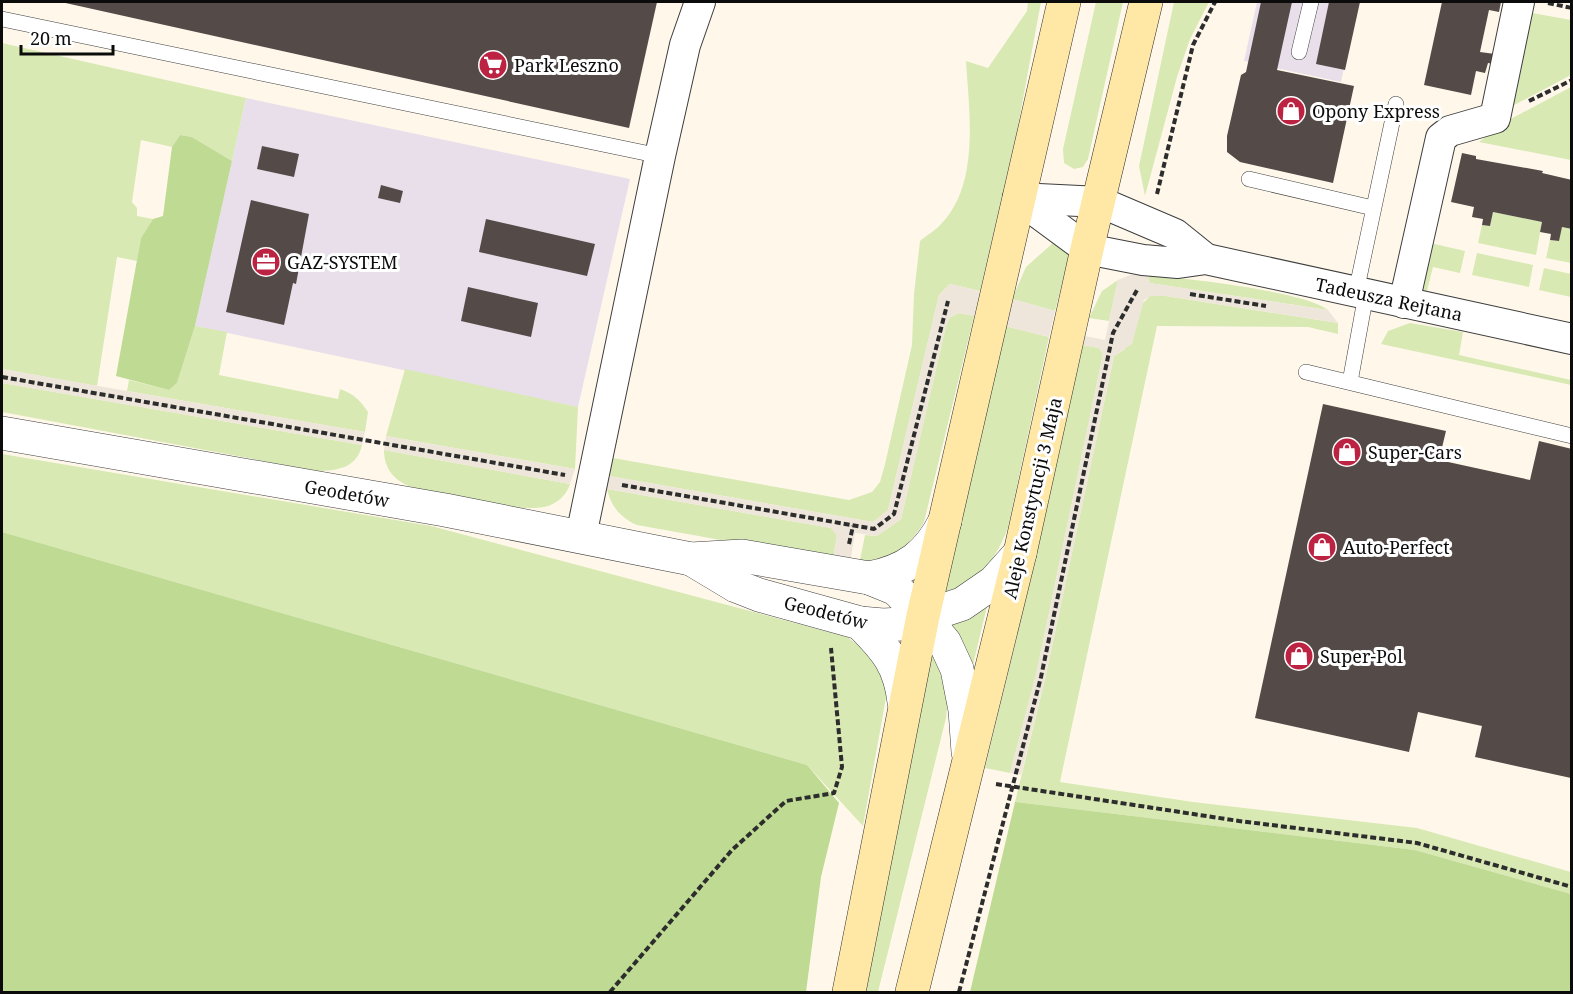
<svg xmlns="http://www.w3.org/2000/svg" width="1573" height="994" font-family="'Noto Serif',serif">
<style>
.industrial{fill:#e8dfeb}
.green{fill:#d8e9b4}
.forest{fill:#beda93}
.plaza{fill:#eee6da}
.building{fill:#544b48}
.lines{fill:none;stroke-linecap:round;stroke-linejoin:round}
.service-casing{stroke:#3e3e3e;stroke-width:16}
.minor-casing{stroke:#3e3e3e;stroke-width:32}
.tertiary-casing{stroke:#3e3e3e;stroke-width:34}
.secondary-casing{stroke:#2d2d2d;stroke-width:34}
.path{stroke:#2d2d2d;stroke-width:4;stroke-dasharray:6 3;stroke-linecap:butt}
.service{stroke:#fff;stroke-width:15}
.minor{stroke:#fff;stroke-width:30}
.tertiary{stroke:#fff;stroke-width:33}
.secondary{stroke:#ffe7a5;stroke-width:33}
.labels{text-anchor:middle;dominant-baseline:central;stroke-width:6;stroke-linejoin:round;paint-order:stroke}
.poi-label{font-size:18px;fill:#0b0b0b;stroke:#fff;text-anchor:start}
.street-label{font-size:18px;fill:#0b0b0b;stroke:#fff}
</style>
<rect width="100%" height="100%" fill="#fff8ea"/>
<!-- industrial -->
<g class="industrial">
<polygon points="1257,2 1358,2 1341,82 1244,61"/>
<polygon points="246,98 630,179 578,407 195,326"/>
</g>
<!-- green -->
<g class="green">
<path d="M1028 2H1041L1017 131 980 291 950 284 939 295 888 510 873 522 609 476 613 458 849 500 872 492 880 482 885 464 912 345 914 294 920 241C927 235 936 230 942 223 980 183 969 111 966 61L988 68 1027 11Z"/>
<polygon points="1096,2 1123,2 1088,159 1083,167 1074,169 1064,163 1063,149"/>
<polygon points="1174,2 1209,2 1190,39 1177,77 1145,196 1139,166"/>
<polygon points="1527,12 1571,20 1571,75 1505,110"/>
<polygon points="2,43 246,98 232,161 192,137 180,135 172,147 141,140 132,202 137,208 137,216 153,219 141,238 137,261 117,257 97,386 2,369"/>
<polygon points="1571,87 1571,160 1479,142 1505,122"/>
<polygon points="1493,212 1542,222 1536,255 1478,243 1482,225 1490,226"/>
<polygon points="1562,227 1571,229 1571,263 1546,258 1550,240 1558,241"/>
<polygon points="1054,242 1070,252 1055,311 1012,299 1026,267"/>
<polygon points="1426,242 1465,251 1460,273 1433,267 1427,291 1415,289"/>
<polygon points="1477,253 1533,265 1529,287 1472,275"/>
<polygon points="1544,268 1571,274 1571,297 1539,290"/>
<path d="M1148 275C1182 278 1305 291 1328 310L1149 283Z"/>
<polygon points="1118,280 1109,321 1089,318 1102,291"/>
<polygon points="1150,296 1166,296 1338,323 1338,334 1308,327 1157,326 1060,782 1193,802 1417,828 1571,872 1571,894 1415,850 1015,802 1045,679 1114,356 1125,349 1142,304"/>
<path d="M959 313 974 316 924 522C906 552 892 555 859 565L865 535 877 536 901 519 946 326 950 317Z"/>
<polygon points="1410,323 1463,332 1459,355 1571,380 1571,385 1381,344 1388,331"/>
<path d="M195 326 227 332 219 375 338 399 340 389C354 394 360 400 368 412L365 432 127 391 129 380 169 390 177 383Z"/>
<path d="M1005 326 1049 337 1008 527C994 567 974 579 941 601Z"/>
<polygon points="1083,345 1099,348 1103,354 1036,675 1010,773 985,768 1037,553"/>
<polygon points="405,369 578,407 575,469 386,436"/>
<path d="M2 383 362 445C357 468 337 471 317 471L2 412Z"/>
<path d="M384 450 570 484C567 495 556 505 544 507 514 513 444 493 411 487 394 480 384 469 384 450Z"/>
<polygon points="2,454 431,526 847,637 864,649 879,670 887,692 863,826 807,765 2,532"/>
<path d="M607 489 831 528 837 535 833 560 637 525C621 518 611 507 607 489Z"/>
<polygon points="987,606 972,669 952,625"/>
<polygon points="931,645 937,649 948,701 946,718 878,992 866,992"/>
</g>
<!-- forest -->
<g class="forest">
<polygon points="180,135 192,137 232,161 195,326 177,383 169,390 116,376 141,238 153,219 163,216 172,147"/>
<polygon points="2,532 807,765 839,803 821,877 806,992 2,992"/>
<polygon points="1015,802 1415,850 1571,894 1571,992 970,992"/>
</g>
<!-- plaza -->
<g class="plaza">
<polygon points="1130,275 1148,275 1150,283 1328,310 1338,323 1166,296 1151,296 1144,300 1132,344 1114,356 1045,679 1021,775 1010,773 1036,675 1103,354 1099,348 1083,345 1085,336 1105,340 1118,280"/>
<polygon points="950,284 980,291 974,316 959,313 950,317 946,326 901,519 877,536 855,533 850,563 833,560 837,536 831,528 607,489 609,476 873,522 888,510 939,295"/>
<polygon points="1012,299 1055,311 1049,337 1005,326"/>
<polygon points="2,369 127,391 365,432 362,445 2,383"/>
<polygon points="386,436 575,469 570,484 384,450"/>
</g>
<!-- building -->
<g class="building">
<polygon points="61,2 657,2 629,128"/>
<polygon points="1261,2 1292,2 1277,70 1354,86 1333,183 1240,162 1227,152 1227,136 1241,75 1246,72"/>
<polygon points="1329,2 1360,2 1345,70 1316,64"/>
<polygon points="1442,2 1501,2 1499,12 1489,10 1480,52 1495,54 1493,64 1488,63 1485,73 1476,71 1471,95 1424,85"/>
<polygon points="262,146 299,154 294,177 257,169"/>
<polygon points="1462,153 1476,156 1476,159 1543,171 1542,173 1572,180 1572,229 1562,227 1559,241 1550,240 1551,234 1540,232 1542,222 1493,212 1490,226 1482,225 1483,219 1472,217 1474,207 1451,202"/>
<polygon points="381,185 403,191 400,203 378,198"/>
<polygon points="251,200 309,214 296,284 293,283 284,325 226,312"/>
<polygon points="486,219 595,244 587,276 479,252"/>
<polygon points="468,287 538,303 531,337 461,321"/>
<polygon points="1323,404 1446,431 1439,460 1530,480 1539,441 1572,449 1571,778 1475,757 1482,726 1418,712 1409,752 1255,718"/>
</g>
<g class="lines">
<!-- service casing -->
<g class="service-casing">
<g id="service">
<polyline points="2,19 660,156"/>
<polyline points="1299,52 1311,2"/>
<polyline points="1249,179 1373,208"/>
<polyline points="1356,292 1396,104"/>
<polyline points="1306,372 1572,436"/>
<polyline points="1350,382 1366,294"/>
</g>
</g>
<!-- minor casing -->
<g class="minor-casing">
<g id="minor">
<polyline points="1018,198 1087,249 1143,260 1178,263 1206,259 1572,339"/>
<polyline points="1018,198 1100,202 1175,234 1206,259"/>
<polyline points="1404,303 1441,138 1450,131 1495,118 1519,2"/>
<polyline points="581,536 660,156 685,45 700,2"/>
</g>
</g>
<!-- tertiary casing -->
<g class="tertiary-casing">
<g id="tertiary">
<polyline points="2,433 445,510 691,559 742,556 869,578 896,589 923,616 945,643 957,669 965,710 968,752"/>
<polyline points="691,559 736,586 759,595 860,623 883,625 902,624 962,604 994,582 1020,553"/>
<path d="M869 578C906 571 928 555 945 521"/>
<path d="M860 623C886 649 900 665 904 702"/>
</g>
</g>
<!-- secondary casing -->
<g class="secondary-casing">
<g id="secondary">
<polyline points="849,992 923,616 1064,2"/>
<polyline points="912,992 1020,553 1087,249 1146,2"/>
</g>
</g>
<!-- path -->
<g class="path">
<polyline points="1548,3 1572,8"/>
<polyline points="1529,101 1572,80"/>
<polyline points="1157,194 1193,45 1215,2"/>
<polyline points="1190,294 1266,306"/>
<polyline points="2,377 565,475"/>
<polyline points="622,485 874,529 894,514 948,301"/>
<polyline points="849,544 853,526"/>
<polyline points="996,784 1239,821 1417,843 1572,887"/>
<polyline points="610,992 732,850 786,801 834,793 842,767 831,648"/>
<polyline points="959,992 1041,677 1113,333 1137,290"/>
</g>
<!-- service -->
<use href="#service" class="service"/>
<!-- minor -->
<use href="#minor" class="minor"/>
<!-- tertiary -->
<use href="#tertiary" class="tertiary"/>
<!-- secondary -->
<use href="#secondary" class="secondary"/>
</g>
<!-- icons -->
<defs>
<g id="supermarket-disc" transform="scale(1.5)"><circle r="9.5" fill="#bc2342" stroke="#fff"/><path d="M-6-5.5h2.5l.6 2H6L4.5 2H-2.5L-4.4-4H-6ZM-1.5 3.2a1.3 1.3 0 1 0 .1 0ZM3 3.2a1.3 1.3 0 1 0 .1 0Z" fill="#fff"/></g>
<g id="shop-disc" transform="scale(1.5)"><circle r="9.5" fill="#bc2342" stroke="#fff"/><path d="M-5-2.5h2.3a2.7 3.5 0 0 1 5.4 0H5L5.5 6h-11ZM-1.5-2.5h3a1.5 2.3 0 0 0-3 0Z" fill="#fff"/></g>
<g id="office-disc" transform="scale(1.5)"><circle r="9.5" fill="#bc2342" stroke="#fff"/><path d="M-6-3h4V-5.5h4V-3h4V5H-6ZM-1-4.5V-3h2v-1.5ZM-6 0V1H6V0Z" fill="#fff"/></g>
</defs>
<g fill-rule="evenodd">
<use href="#supermarket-disc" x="493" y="65"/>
<use href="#shop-disc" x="1291" y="111"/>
<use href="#office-disc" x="266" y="262"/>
<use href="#shop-disc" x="1347" y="452"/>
<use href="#shop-disc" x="1322" y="547"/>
<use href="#shop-disc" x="1299" y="656"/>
</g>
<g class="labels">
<!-- poi labels -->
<g class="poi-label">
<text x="514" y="65">Park Leszno</text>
<text x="1312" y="111">Opony Express</text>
<text x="287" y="262">GAZ-SYSTEM</text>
<text x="1368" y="452">Super-Cars</text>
<text x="1343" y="547">Auto-Perfect</text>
<text x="1320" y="656">Super-Pol</text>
</g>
<!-- street labels -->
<g class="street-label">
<text transform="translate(1389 299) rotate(12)">Tadeusza Rejtana</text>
<text transform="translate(347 493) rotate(10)">Geodetów</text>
<text transform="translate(1032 498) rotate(-77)">Aleje Konstytucji 3 Maja</text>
<text transform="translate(826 612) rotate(14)">Geodetów</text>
</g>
</g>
<!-- border -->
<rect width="1573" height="994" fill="none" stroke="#0b0b0b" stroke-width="6"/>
<!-- scale -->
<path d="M21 45v9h92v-9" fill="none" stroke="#0b0b0b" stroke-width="3"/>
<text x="30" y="45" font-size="18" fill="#0b0b0b" stroke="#ffffff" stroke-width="4.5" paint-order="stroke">20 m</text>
</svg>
